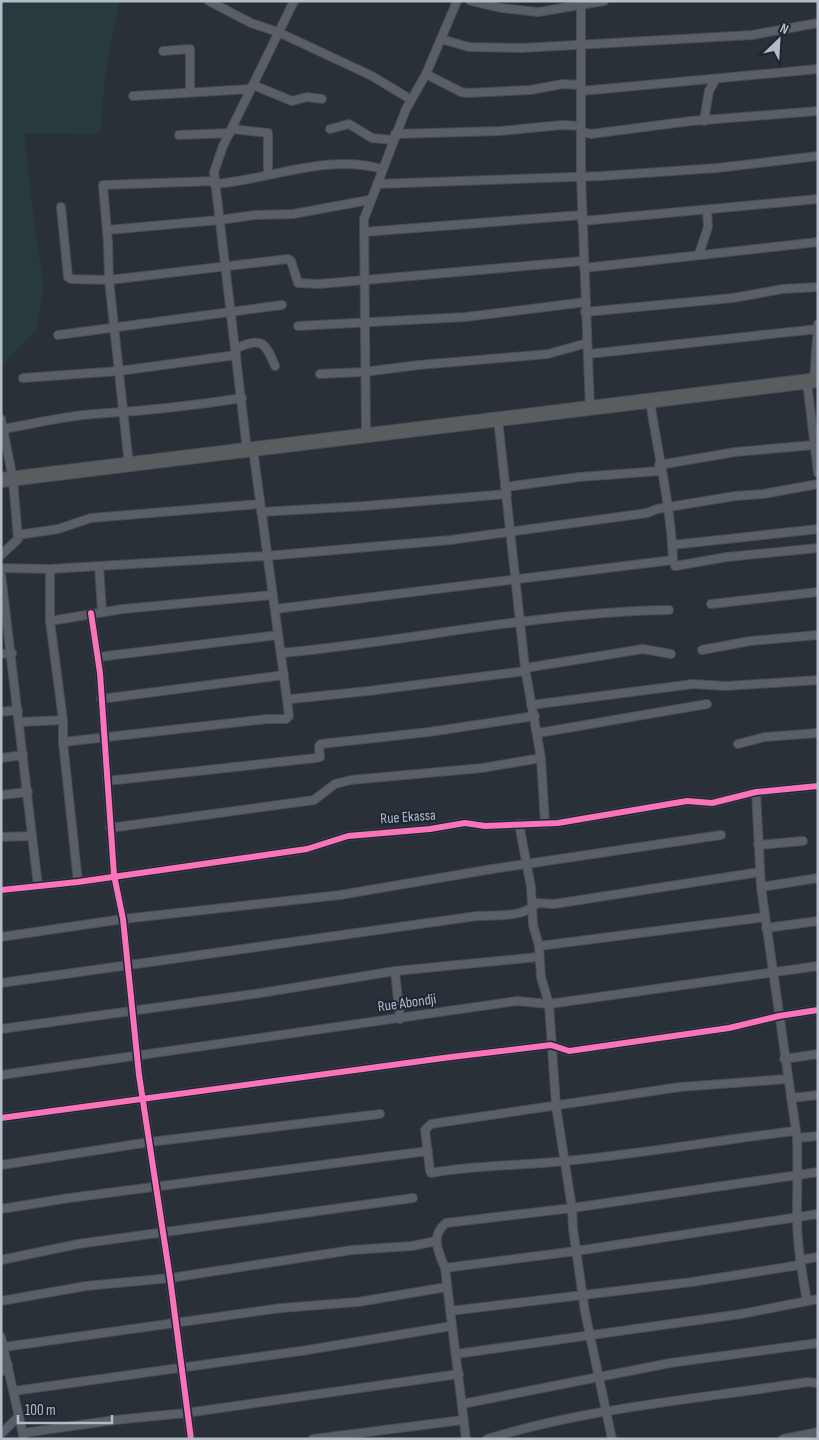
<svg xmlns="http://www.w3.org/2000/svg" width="819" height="1440" font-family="'Sofia Sans Condensed',sans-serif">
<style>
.green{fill:#273a3e}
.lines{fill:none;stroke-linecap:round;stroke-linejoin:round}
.street-casing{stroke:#484c53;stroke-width:10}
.highway-casing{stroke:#474c53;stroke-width:16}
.street{stroke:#5a5e66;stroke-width:8}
.highway{stroke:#5a5d60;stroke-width:14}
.cycleway-casing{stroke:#1d2633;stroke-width:9}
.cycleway{stroke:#fb73b8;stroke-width:6}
.labels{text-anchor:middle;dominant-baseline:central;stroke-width:4;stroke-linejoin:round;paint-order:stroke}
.street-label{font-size:15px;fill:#b4bcc9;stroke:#1d2633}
</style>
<rect width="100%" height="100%" fill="#2a3038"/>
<!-- green -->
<polygon class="green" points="1,1 119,1 106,71 100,134 24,133 38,251 44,287 36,330 1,366"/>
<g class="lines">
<!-- street casing -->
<g class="street-casing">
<g id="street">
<polyline points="209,1 251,23 278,32 372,76 410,99"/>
<polyline points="471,1 501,8 538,12 604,1"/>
<polyline points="581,1 581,176 590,409"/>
<polyline points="441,39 469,47 522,48 752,35 818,23"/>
<polyline points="163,51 190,49 190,92"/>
<polyline points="426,74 461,92 468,93 530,90 563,84 581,85"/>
<polyline points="253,85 292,101 307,97 322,99"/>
<polyline points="581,91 818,69"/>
<polyline points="133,96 251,89"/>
<polyline points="704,121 709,91 715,80"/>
<polyline points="232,129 268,133 268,175"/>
<polyline points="330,129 349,124 372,138 393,140"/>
<polyline points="395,134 500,131 562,125 580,126 583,132 591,134 691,121 818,111"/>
<polyline points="179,135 230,133"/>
<path d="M214 184C269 180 327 153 382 169"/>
<polyline points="377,184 601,176 717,168 818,156"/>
<polyline points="61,207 68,277 71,279 109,280 288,259 291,261 298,283 319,284 583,261"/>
<polyline points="582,221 818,199"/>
<polyline points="107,230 219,220 255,215 293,214 369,200"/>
<polyline points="364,232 582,215"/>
<polyline points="699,254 708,227 707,210"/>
<polyline points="584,268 818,242"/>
<polyline points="585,312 733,298 783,289 818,287"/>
<polyline points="298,326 465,317 586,302"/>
<polyline points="58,335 282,305"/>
<path d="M235 349C261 337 265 341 275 366"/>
<polyline points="588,354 818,329"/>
<polyline points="320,374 363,372 419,365 548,354 587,343"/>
<polyline points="23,378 119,371 236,355"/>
<polyline points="814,381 818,324"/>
<polyline points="807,382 818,473"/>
<polyline points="1,419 13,479 18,539 1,555"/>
<polyline points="498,419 525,668 541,758 545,824"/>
<path d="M3 429C33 424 64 416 94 414 144 411 192 406 242 398"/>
<polyline points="366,436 364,219 406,109 426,74 457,1"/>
<polyline points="253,449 287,700"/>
<polyline points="247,450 214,172 223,146 294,1"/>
<polyline points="129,465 109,280 108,243 103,185 214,181"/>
<polyline points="659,465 735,452 814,445"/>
<polyline points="505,487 579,477 660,471"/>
<polyline points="261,512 364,506 507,494"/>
<polyline points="18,535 58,529 91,518 260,504"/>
<polyline points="672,545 818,529"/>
<polyline points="99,566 102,611"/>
<polyline points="675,566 727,557 818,548"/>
<polyline points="1,568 50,569 266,556 450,540 647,513 657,509 735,496 763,494 818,484"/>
<polyline points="50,569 50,621 63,720 63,742 78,882"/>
<polyline points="1,574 38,886"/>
<polyline points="711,604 818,592"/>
<path d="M275 609 673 560C671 507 658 454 650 401"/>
<polyline points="91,613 100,673 114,875 123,919 139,1075 170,1278 191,1439"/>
<polyline points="50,621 123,609 273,595"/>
<polyline points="702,650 750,641 818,635"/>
<path d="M281 653C411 641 539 612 669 610"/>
<polyline points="1,654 12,653"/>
<polyline points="98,657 278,635"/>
<polyline points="525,668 643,649 671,654"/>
<polyline points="101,699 284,675"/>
<polyline points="531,705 693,684 726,686 818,680"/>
<polyline points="1,712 18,710"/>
<polyline points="20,722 63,720"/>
<polyline points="538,733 707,704"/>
<polyline points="63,742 267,719 286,719 289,716 287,700 291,699 368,691 526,671"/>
<polyline points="738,744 764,737 818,733"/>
<polyline points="1,758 23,755"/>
<polyline points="107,781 316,758 320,757 319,746 321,744 429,732 535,716"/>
<path d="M756 792 761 887 797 1138C798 1164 797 1190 797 1216 797 1245 802 1273 807 1301"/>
<polyline points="1,795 28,792"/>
<polyline points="519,824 531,887 533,925 539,946 541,977 549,1004 556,1106 572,1208 573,1229 585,1312 612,1439"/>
<polyline points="110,828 314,800 335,784 351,780 482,768 541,758"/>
<polyline points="1,837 32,836"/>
<polyline points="758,845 803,841"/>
<polyline points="761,887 818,878"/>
<polyline points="1,890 78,882 307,849 348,836 430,829 465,823 485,826 558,823 687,801 712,803 756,792 818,786"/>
<polyline points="766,928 818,921"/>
<polyline points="1,937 123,919 340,895 492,869 721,835"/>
<polyline points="539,946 765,917"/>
<polyline points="395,971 400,1019"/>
<path d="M1 983 477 916C495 915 524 918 537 903L554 904 760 872"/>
<polyline points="1,1029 254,994 395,971 538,957"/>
<polyline points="784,1059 818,1054"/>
<polyline points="1,1075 517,1001 549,1004 818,966"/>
<path d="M787 1079 680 1087 431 1124 425 1130 430 1171 431 1173C475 1165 519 1166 564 1161 642 1154 718 1140 795 1131"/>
<polyline points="791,1098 818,1095"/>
<polyline points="1,1118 451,1057 551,1045 569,1051 729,1028 779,1016 818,1010"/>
<polyline points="797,1138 818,1136"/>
<polyline points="1,1165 150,1142 380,1114"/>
<polyline points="1,1209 69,1198 428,1151"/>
<polyline points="1,1260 78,1244 413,1198"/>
<polyline points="800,1260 818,1257"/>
<polyline points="445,1268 576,1251 818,1214"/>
<polyline points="1,1301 86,1286 170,1278 352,1250 412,1246 436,1241"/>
<polyline points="450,1311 692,1282 800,1265"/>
<polyline points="1,1337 24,1439"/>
<polyline points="4,1347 281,1308 358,1302 447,1287"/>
<polyline points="456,1354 741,1314 818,1299"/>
<polyline points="1,1372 8,1365"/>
<polyline points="14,1391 301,1351 452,1326"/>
<polyline points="462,1404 670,1363 818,1343"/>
<polyline points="23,1433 115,1420 186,1413 459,1374"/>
<polyline points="1,1434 19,1416"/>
<polyline points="313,1439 463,1420"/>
<path d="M466 1439 445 1268C438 1251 430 1236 446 1223L572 1208 818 1172"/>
<path d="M487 1439C591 1407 700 1399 807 1382L818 1383"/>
<polyline points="783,1439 818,1432"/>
</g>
</g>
<!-- highway casing -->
<g class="highway-casing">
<polyline id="highway" points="1,480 818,380"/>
</g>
<!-- street -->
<use href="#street" class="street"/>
<!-- highway -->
<use href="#highway" class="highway"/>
<!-- cycleway casing -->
<g class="cycleway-casing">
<g id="cycleway">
<polyline points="91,613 100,673 114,875 123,919 139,1075 170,1278 191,1439"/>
<polyline points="1,890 78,882 307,849 348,836 430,829 465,823 485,826 558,823 687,801 712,803 756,792 818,786"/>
<polyline points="1,1118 451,1057 551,1045 569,1051 729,1028 779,1016 818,1010"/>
</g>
</g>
<!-- cycleway -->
<use href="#cycleway" class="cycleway"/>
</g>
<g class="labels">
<!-- street labels -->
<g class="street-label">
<text transform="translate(408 817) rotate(-4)">Rue Ekassa</text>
<text transform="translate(407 1003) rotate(-8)">Rue Abondji</text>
</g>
</g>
<!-- border -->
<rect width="819" height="1440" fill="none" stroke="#b4bcc9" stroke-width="5"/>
<!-- north arrow -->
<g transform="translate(779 40) rotate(25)" stroke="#1d2633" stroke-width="4" paint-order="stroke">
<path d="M0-4L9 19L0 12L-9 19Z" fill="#b4bcc9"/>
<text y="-8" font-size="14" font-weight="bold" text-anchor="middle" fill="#b4bcc9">N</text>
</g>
<!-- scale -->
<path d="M18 1415v8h94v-8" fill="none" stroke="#b4bcc9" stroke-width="2.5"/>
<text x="25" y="1415" font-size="15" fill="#b4bcc9" stroke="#1d2633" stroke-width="4" paint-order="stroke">100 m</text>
</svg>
